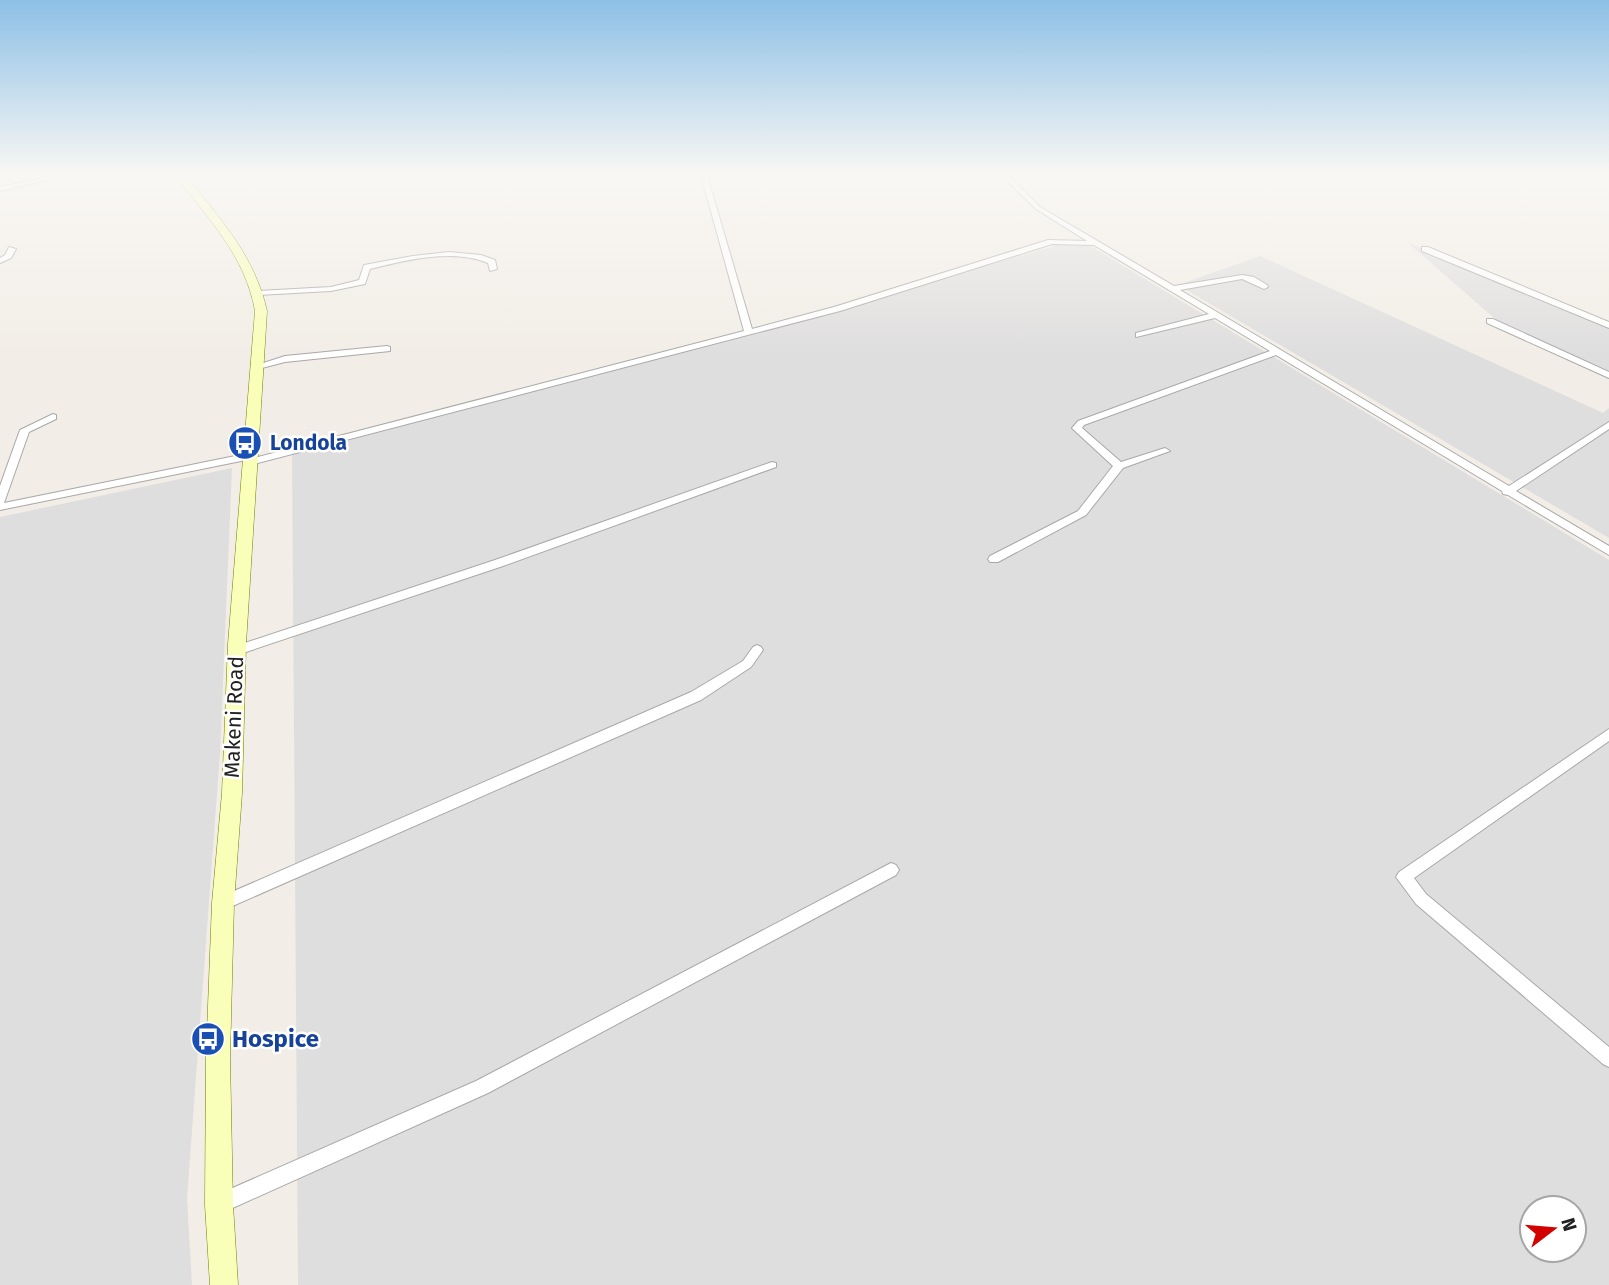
<svg xmlns="http://www.w3.org/2000/svg" width="1609" height="1285" font-family="'Fira Sans',sans-serif">
<style>
.residential{fill:#dfdede;fill-rule:evenodd}
.lines{fill:none;stroke-linecap:round;stroke-linejoin:round}
.minor-casing{stroke:#a8a8a8;stroke-width:2}
.secondary-casing{stroke:#708000;stroke-width:1}
.minor{fill:#fff;fill-rule:evenodd}
.secondary{fill:#f9feb9;fill-rule:evenodd}
.labels{text-anchor:middle;dominant-baseline:central;stroke-width:5;stroke-linejoin:round;paint-order:stroke}
.transit-label{font-size:21px;font-weight:bold;fill:#164399;stroke:#fff;text-anchor:start}
.street-label{font-size:21px;fill:#212121;stroke:#fff}
.near-transit-label{font-size:24px;font-weight:bold;fill:#164399;stroke:#fff;text-anchor:start}
</style>
<rect width="100%" height="100%" fill="#f2eee7"/>
<!-- residential -->
<g class="residential">
<path d="M1079 239 1609 560V1285H298L292 452 769 328ZM1532 1208H1574V1250H1532Z"/>
<polygon points="1408,243 1609,322 1609,376 1500,323"/>
<polygon points="1260,256 1603,413 1609,408 1609,538 1178,285"/>
<polygon points="232,468 220,753 187,1198 192,1285 0,1285 0,517"/>
</g>
<g class="lines">
<!-- minor casing -->
<g class="minor-casing">
<g id="minor">
<polygon points="57,175 68,175 0,191 0,187"/>
<polygon points="701,175 707,175 752,329 834,307 1048,240 1087,241 1036,209 1001,175 1008,175 1040,207 1174,286 1242,275 1254,277 1267,285 1268,287 1264,289 1242,279 1180,290 1509,486 1609,422 1609,429 1516,491 1609,546 1609,555 1508,495 1503,494 1502,491 1276,355 1084,425 1082,428 1121,462 1165,448 1170,451 1123,468 1086,515 998,562 990,562 988,559 990,556 1078,511 1113,466 1074,430 1072,428 1078,421 1270,351 1215,318 1136,337 1136,333 1209,314 1094,245 1052,244 840,311 250,465 246,464 246,460 0,510 0,486 20,430 53,414 56,415 56,419 29,432 4,503 250,453 254,454 254,458 744,331"/>
<polygon points="9,247 16,249 11,258 0,263 0,258 5,255"/>
<polygon points="1422,247 1428,247 1609,322 1609,328 1422,251"/>
<path d="M449 252 481 255 495 260 497 269 490 271 488 263C453 248 406 260 370 269L365 284 331 291 258 295 254 293 258 291 331 287 359 280 364 265 413 256Z"/>
<polygon points="1487,319 1493,319 1609,372 1609,378 1487,323"/>
<polygon points="387,346 390,347 390,351 285,362 258,369 254,366 285,356"/>
<polygon points="772,462 776,463 776,467 503,566 237,655 233,653 231,650 233,647 495,560"/>
<polygon points="757,645 761,647 763,650 751,667 701,700 228,908 223,910 218,908 215,903 218,898 691,692 743,661 753,647"/>
<polygon points="1609,729 1609,741 1414,878 1426,894 1609,1047 1609,1067 1603,1064 1416,904 1396,877 1399,872"/>
<polygon points="891,863 896,865 899,870 896,875 488,1093 226,1211 219,1214 212,1211 209,1204 212,1197 476,1081"/>
</g>
</g>
<!-- secondary casing -->
<g class="secondary-casing">
<path id="secondary" d="M175 175H185C219 217 255 256 267 311L246 644 242 793 234 903 230 1058 233 1205 238 1285H210L205 1205 206 1058 212 903 222 793 228 644 255 311C245 255 208 219 175 175Z"/>
</g>
<!-- minor -->
<use href="#minor" class="minor"/>
<!-- secondary -->
<use href="#secondary" class="secondary"/>
</g>
<!-- sky -->
<linearGradient id="sky" x2="0" y2="1"><stop stop-color="#8dc0e6"/><stop offset="0.49" stop-color="#f9f7f4"/><stop offset="1" stop-color="#f9f7f4" stop-opacity="0"/></linearGradient>
<rect width="1609" height="355" fill="url(#sky)"/>
<!-- icons -->
<defs>
<g id="bus-disc" transform="scale(1.75)"><circle r="9.5" fill="#1a4fb4" stroke="#fff"/><path d="M-5-6H5V4H4V6H2V4H-2V6H-4V4H-5ZM-3.5-4V0h7V-4ZM-3.5 1.2v1.5H-2V1.2ZM2 1.2v1.5H3.5V1.2Z" fill="#fff"/></g>
</defs>
<g fill-rule="evenodd">
<use href="#bus-disc" x="245" y="443"/>
<use href="#bus-disc" x="208" y="1039"/>
</g>
<g class="labels">
<!-- transit labels -->
<g class="transit-label">
<text x="270" y="443">Londola</text>
</g>
<!-- street labels -->
<g class="street-label">
<text transform="translate(234 717) rotate(-88)">Makeni Road</text>
</g>
<!-- near-transit labels -->
<g class="near-transit-label">
<text x="232" y="1039">Hospice</text>
</g>
</g>
<!-- north arrow -->
<g transform="translate(1553 1229) rotate(74)"><circle r="33" fill="#ffffff" stroke="#a6a6a6" stroke-width="2"/>
<path d="M0-5L12 26L0 18L-12 26Z" fill="#d20200"/>
<text y="-10" font-size="19" font-weight="bold" text-anchor="middle" fill="#212121">N</text>
</g>
</svg>
